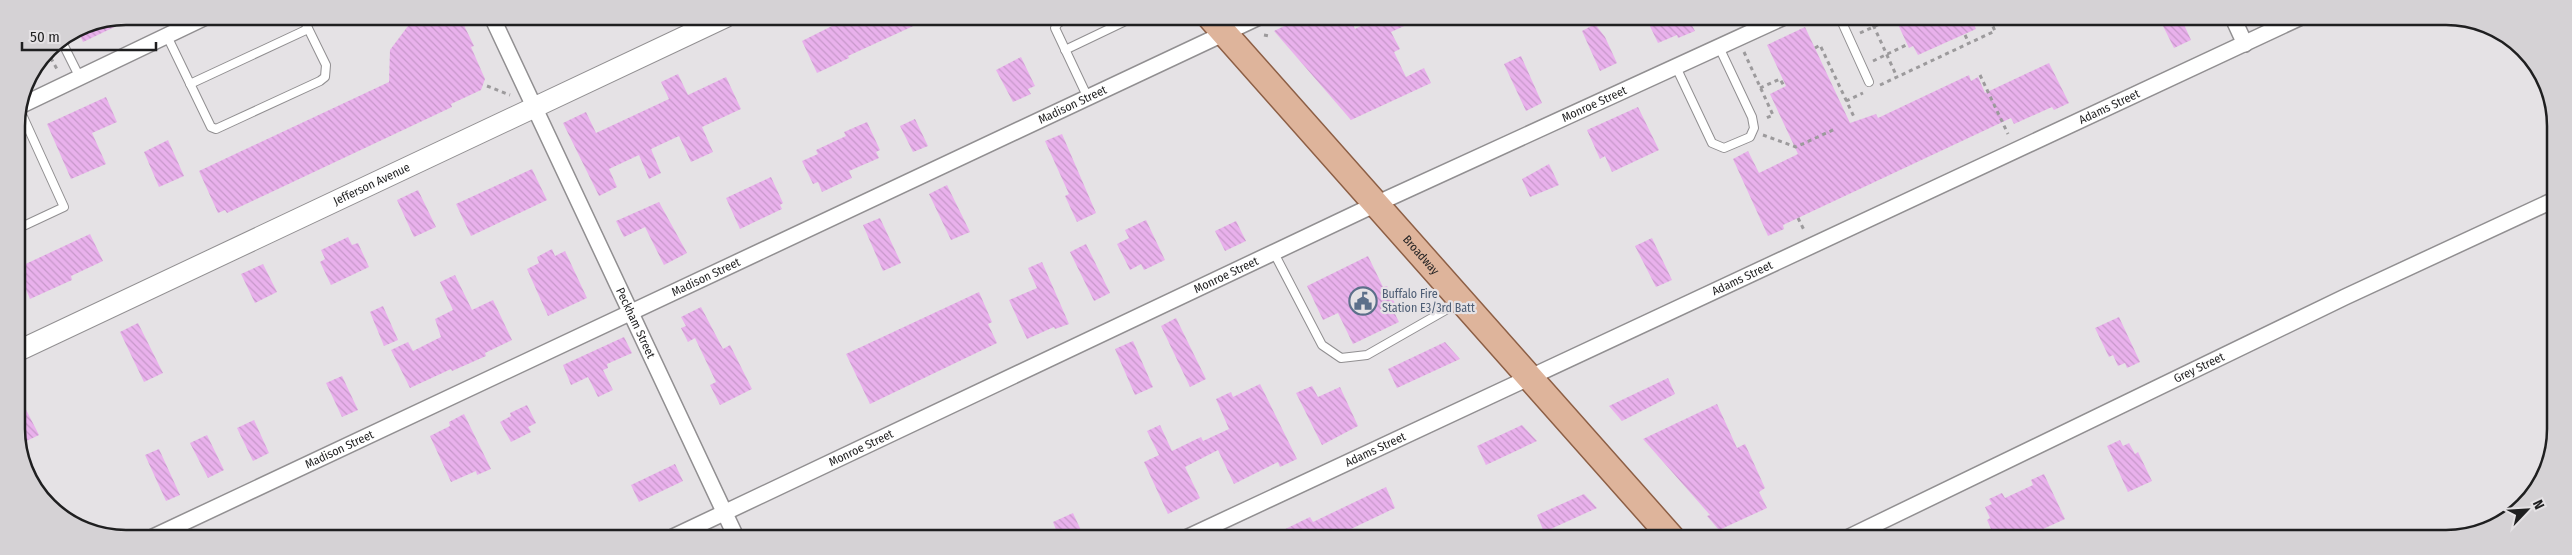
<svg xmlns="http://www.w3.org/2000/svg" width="2572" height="555" font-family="'Fira Sans Condensed',sans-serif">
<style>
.building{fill:url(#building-back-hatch)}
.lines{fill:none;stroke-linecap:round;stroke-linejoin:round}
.service-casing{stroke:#918f91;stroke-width:10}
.minor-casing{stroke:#918f91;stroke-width:18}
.tertiary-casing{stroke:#918f91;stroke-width:22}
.primary-casing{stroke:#8d5f45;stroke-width:28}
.path{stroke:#9c9a9c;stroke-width:3;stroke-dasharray:4 4;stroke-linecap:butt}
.service{stroke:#fff;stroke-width:8}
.minor{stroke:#fff;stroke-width:15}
.tertiary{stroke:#fff;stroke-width:20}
.primary{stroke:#deb49b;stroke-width:25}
.labels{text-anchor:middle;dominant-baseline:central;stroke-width:4.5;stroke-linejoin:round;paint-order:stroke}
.street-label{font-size:12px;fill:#1f1f20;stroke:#e5e2e5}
.service-label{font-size:12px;fill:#4e5e75;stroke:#e5e2e5;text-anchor:start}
.rim{fill:none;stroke:#1f1f20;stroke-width:2.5}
</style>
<defs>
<pattern id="building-back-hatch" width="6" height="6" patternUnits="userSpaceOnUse" patternTransform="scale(1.25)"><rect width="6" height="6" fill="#e9b1ec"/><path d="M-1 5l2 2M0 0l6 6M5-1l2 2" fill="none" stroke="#c798ca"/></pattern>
</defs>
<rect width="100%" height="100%" fill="#e5e2e5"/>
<!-- building -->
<g class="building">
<polygon points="125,16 127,21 83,42 77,29 84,24"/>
<polygon points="404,16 460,17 474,46 471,47 485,79 481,90 451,104 452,107 227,213 225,210 218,213 199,171 389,82 390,50 408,26"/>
<polygon points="850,17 933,17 848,56 849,58 817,73 802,41"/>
<polygon points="1303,17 1349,17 1355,29 1379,17 1424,17 1391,32 1400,49 1394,52 1406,77 1424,68 1431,83 1351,120 1274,31"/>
<polygon points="1646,18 1688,18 1695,31 1678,38 1677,35 1658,43"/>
<polygon points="1895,18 1971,18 1976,29 1918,55 1913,46 1909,48"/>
<polygon points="2159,18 2181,18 2191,40 2174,48"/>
<polygon points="1595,24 1605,37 1617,63 1600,71 1582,31"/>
<polygon points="1805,27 1850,123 1876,114 1878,118 1969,75 1971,81 1978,77 1985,93 2049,63 2069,103 2054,110 2052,107 2014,124 2011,118 1783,225 1784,229 1768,236 1733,159 1748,151 1759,173 1798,154 1770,94 1786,86 1767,45"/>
<polygon points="1521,56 1542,103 1526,111 1504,64"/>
<polygon points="1021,57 1035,86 1028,89 1031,94 1013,102 996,70"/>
<polygon points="678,74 688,95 726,77 741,109 702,127 713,152 691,162 679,136 651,149 661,173 649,179 639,155 609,169 617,187 599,196 563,123 586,112 596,133 669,99 661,82"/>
<polygon points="106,97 117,122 92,133 106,164 71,179 47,124"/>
<polygon points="1638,107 1659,150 1612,172 1605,156 1600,159 1587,130"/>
<polygon points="915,119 928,146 913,152 900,126"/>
<polygon points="867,122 880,150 876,152 879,158 849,171 852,178 822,192 818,182 813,184 802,161 818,154 816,150 846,136 844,132"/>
<polygon points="1062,134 1096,213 1077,222 1065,196 1069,194 1045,141"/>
<polygon points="168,140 184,176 159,187 144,152"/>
<polygon points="1549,164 1559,185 1530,197 1522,179"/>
<polygon points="532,169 547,200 471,236 456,204"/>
<polygon points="771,177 783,203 780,205 782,209 740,229 726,198"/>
<polygon points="947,185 970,232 951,240 929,194"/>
<polygon points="418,190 436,227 414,237 397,200"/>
<polygon points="659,202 687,253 664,265 645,227 624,237 616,221"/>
<polygon points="880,218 901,263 883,271 863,225"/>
<polygon points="1146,220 1165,260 1144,270 1141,264 1130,270 1117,244 1129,238 1125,230"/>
<polygon points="1236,221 1246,241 1225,251 1215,231"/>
<polygon points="90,234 103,261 71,276 72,280 30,299 17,268"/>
<polygon points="348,237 352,245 358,243 369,267 331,285 320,262 325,259 321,250"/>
<polygon points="1652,238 1672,280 1656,287 1635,246"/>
<polygon points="1086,244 1110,293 1094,301 1070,252"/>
<polygon points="552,249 555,256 565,251 587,298 548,316 527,269 539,263 537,257"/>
<polygon points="1368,256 1383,287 1387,286 1397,308 1393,310 1399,322 1353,344 1338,313 1323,320 1307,286"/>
<polygon points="1042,262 1069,324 1055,329 1054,327 1027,339 1009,300 1037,288 1028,268"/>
<polygon points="263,264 277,292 255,303 241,274"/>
<polygon points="455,275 472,310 493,300 512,340 485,353 486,356 452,371 451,369 410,388 391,350 408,342 413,351 441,337 435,319 453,310 440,282"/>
<polygon points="979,292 992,322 988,324 997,343 870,404 846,354"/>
<polygon points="383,306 398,340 384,346 370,312"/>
<polygon points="701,307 723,349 730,345 752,389 720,405 710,385 716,382 695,338 688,342 681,328 686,326 681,317"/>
<polygon points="2119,317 2140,362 2127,368 2125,363 2118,366 2113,355 2109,357 2095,328"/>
<polygon points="1176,318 1206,379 1190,387 1161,326"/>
<polygon points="138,323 163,373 144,382 120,332"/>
<polygon points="624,337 632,353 607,364 608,368 603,370 613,390 598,397 588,377 571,385 563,365"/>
<polygon points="1133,341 1153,387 1135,395 1115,349"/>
<polygon points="1445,342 1460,359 1397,388 1388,369"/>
<polygon points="342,376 358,410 342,417 326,383"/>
<polygon points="1668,378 1675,394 1622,421 1609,406"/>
<polygon points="1260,384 1297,459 1280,467 1278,462 1234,484 1218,450 1185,467 1200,498 1168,514 1144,462 1159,455 1147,431 1160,425 1172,451 1201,437 1203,441 1229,429 1216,399 1231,392 1233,397"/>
<polygon points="1312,386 1318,397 1340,387 1358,426 1322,445 1296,393"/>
<polygon points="18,394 39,435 18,445"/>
<polygon points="1717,404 1737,448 1745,444 1765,488 1759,492 1767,508 1719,530 1707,516 1710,515 1643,439"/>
<polygon points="527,405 536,423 528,427 531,432 511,442 500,422 511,416 510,413"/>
<polygon points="464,414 491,469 477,475 476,471 451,482 430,436 450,426 449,422"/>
<polygon points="254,420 269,453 253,461 237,428"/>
<polygon points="1522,425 1537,441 1486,465 1477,446"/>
<polygon points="207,435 224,470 208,478 190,443"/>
<polygon points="2120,440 2123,446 2129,443 2135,454 2138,452 2152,481 2128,492 2107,446"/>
<polygon points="159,449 180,495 166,501 145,455"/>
<polygon points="675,464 683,481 639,502 631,485"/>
<polygon points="2044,474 2065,519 2023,538 1995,538 1987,520 1990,518 1985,507 1992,504 1989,499 2002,493 2005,498 2033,485 2031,480"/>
<polygon points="1386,487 1395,508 1332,538 1267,538 1310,517 1313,522"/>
<polygon points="1584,494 1597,508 1544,532 1537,515"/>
<polygon points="1073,513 1084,537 1059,537 1053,522"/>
</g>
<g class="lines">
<!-- service casing -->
<g class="service-casing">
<g id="service">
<polyline points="1070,17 1058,23 1055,28 1088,98"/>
<polyline points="1840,18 1869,82"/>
<polyline points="167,36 211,127 216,129 320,81 325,77 326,65 302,16"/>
<polyline points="61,40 80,78"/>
<polyline points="1065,50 1134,17"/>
<polyline points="1676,67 1712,143 1724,148 1750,137 1754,128 1752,117 1719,47"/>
<polyline points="190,84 308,29"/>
<polyline points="17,229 64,207 19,108"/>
<polyline points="1274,253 1322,345 1341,358 1367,355 1458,303"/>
</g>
</g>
<!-- minor casing -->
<g class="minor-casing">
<g id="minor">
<path id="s1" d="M492 17 736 537"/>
<polyline points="2233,18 2245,44"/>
<polyline points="20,106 208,16"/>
<path id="s2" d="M153 537 1259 17"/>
<path id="s3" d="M673 537 1376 204 1782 18"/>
<path id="s4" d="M1186 538 2299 18"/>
<path id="s5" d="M1847 538 2345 297 2554 200"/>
</g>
</g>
<!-- tertiary casing -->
<g class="tertiary-casing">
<g id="tertiary">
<path id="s6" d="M18 351 726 17"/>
</g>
</g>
<!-- primary casing -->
<g class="primary-casing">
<g id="primary">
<path id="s7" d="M1210 17 1672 538"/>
</g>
</g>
<!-- path -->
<g class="path">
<polyline points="1870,18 1897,77"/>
<polyline points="1860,33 1893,18"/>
<polyline points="1264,35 1269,36"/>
<polyline points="1965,35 1969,43"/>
<polyline points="1815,48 1820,45 1855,119"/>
<polyline points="47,51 58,71"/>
<polyline points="1744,52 1773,115 1764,119"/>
<polyline points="1873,61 1906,45"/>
<polyline points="1980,75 2008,134"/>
<polyline points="1880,85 1995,31 1989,18"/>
<polyline points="487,86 510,95"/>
<polyline points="1760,88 1780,79 1784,86"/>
<polyline points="1846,101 1863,93"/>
<polyline points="1763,135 1796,147 1835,129"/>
<polyline points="1798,218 1804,230"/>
</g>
<!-- service -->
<use href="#service" class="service"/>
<!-- minor -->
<use href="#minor" class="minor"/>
<!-- tertiary -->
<use href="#tertiary" class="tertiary"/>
<!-- primary -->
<use href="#primary" class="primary"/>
</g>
<!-- icons -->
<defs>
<g id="civic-ring" transform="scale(1.4375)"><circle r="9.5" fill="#e5e2e5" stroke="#5c6f8a" stroke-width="1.5"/><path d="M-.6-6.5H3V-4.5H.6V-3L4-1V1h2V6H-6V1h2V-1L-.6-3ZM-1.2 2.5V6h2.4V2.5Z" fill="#5c6f8a"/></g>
</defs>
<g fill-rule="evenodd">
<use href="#civic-ring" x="1363" y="301"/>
</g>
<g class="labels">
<!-- street labels -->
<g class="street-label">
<text stroke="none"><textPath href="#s2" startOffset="1016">Madison Street</textPath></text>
<text stroke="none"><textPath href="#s3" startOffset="1018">Monroe Street</textPath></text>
<text stroke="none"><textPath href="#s4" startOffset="1019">Adams Street</textPath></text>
<text stroke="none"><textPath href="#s6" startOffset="391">Jefferson Avenue</textPath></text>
<text stroke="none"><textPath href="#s7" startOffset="318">Broadway</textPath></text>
<text stroke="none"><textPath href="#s3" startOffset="612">Monroe Street</textPath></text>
<text stroke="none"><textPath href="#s2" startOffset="611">Madison Street</textPath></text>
<text stroke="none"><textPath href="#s4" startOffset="614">Adams Street</textPath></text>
<text stroke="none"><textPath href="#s1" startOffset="338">Peckham Street</textPath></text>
<text stroke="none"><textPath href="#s5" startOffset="391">Grey Street</textPath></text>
<text stroke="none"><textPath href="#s3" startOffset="208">Monroe Street</textPath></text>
<text stroke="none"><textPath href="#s2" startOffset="206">Madison Street</textPath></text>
<text stroke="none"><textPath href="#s4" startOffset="209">Adams Street</textPath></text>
</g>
<!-- service labels -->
<g class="service-label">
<text x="1382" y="294">Buffalo Fire<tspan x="1382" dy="14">Station E3/3rd Batt</tspan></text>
</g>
</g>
<!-- crop -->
<path d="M0 0H2572V555H0ZM126 25H2446A101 101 0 0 1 2547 126V429A101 101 0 0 1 2446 530H126A101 101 0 0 1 25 429V126A101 101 0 0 1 126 25Z" fill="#d5d2d5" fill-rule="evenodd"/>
<path class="rim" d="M126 25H2446A101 101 0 0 1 2547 126V429A101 101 0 0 1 2446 530H126A101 101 0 0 1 25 429V126A101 101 0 0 1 126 25Z"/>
<!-- north arrow -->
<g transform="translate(2527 510) rotate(65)" stroke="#e5e2e5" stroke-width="4" paint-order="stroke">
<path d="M0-4L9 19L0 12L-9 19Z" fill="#1f1f20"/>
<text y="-8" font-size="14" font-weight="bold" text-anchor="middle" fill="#1f1f20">N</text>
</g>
<!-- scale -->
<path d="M22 42v8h134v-8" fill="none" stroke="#1f1f20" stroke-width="2.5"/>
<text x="30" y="42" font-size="15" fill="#1f1f20" stroke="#e5e2e5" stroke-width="4" paint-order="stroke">50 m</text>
</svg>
